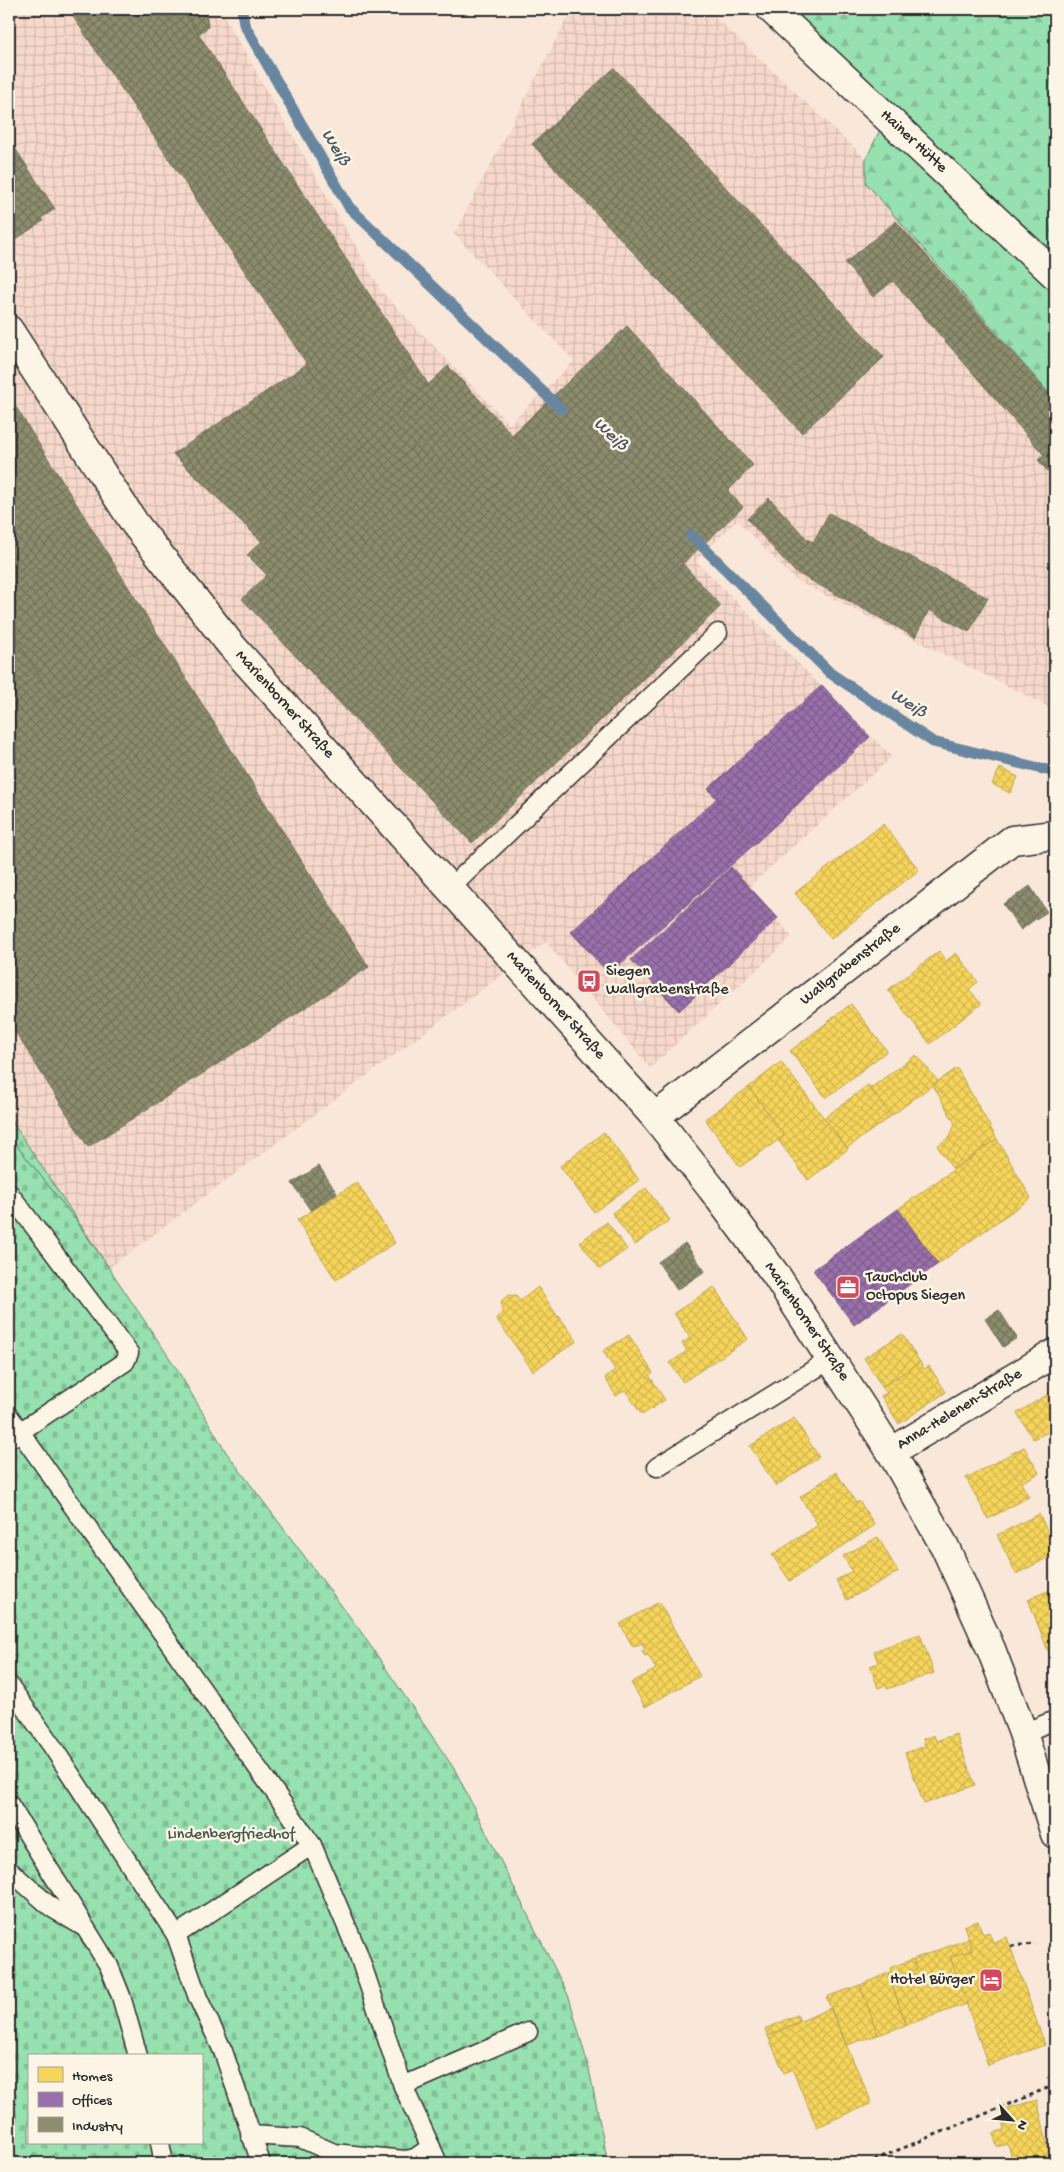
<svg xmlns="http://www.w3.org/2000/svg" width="1064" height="2172" font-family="'Gochi Hand',sans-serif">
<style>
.industrial{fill:url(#industrial-grid)}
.forest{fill:url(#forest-firs);stroke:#61866d}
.cemetery{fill:url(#cemetery-stones);stroke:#61866d;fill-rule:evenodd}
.homes{fill:url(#homes-cross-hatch);stroke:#b9a24d}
.offices{fill:url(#offices-cross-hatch);stroke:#785b85}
.industry{fill:url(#industry-cross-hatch);stroke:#6f6f5a}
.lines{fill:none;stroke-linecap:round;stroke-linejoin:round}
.stream{stroke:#6986a0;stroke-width:11}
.service-casing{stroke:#2b2b2b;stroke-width:21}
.minor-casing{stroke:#2b2b2b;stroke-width:31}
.tertiary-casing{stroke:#2b2b2b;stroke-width:31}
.secondary-casing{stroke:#2b2b2b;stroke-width:31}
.path{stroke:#2b2b2b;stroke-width:3;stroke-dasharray:4 4;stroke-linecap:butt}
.service{stroke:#fcf5e5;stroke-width:18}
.minor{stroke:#fcf5e5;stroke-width:28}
.tertiary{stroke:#fcf5e5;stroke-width:28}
.secondary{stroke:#fcf5e5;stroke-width:28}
.labels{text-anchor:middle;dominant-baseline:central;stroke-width:5;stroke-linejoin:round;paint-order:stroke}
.street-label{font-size:16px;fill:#2b2b2b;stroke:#fcf5e5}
.poi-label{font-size:16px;fill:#2b2b2b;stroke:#fcf5e5;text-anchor:start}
.park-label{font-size:16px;fill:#46584c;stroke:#fcf5e5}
.water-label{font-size:18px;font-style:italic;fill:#4a5866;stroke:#fcf5e5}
</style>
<defs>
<pattern id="industrial-grid" width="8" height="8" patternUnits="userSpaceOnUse" patternTransform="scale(1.25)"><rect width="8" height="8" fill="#f6d9cb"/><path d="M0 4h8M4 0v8" fill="none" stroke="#d3baae"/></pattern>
<pattern id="forest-firs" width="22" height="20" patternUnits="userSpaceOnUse" patternTransform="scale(1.25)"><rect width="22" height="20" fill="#97e0af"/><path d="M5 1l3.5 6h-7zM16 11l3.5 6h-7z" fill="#82c097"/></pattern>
<pattern id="cemetery-stones" width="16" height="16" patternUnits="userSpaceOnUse" patternTransform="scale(1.25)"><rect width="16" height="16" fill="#97e0af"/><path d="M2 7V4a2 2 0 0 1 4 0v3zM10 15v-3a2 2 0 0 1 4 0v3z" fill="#82c097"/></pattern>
<pattern id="homes-cross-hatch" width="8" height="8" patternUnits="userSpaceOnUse" patternTransform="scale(1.25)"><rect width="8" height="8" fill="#f6d55c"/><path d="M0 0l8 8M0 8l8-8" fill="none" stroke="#d3b750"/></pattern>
<pattern id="offices-cross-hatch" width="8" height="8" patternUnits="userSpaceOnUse" patternTransform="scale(1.25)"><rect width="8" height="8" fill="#9970ab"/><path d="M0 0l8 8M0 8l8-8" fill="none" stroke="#7d5c8b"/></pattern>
<pattern id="industry-cross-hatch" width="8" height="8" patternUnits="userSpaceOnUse" patternTransform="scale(1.25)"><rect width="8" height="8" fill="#8c8c6e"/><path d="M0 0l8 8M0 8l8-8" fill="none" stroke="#73735b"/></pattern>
</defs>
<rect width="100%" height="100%" fill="#f9e8d9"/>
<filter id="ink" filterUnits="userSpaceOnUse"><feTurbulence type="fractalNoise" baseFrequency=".02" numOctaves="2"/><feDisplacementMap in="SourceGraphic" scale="10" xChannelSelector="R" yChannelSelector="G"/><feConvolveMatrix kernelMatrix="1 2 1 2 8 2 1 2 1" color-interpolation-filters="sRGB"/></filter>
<g filter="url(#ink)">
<!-- industrial -->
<polygon class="industrial" points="9,9 220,9 382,292 509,424 574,361 454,234 572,9 707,9 866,159 866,183 1055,400 1055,710 795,580 737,520 696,561 892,757 750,886 792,937 650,1068 546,942 109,1268 9,1117"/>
<!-- forest -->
<g class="forest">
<polygon points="790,9 1055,9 1055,400 866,183 866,159 888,113"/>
<polygon points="9,1117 109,1268 75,1219 9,1136"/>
</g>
<!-- cemetery -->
<path class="cemetery" d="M9 1136 75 1219 109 1268 175 1366 226 1452 359 1629 455 1770 569 1997 589 2069 608 2163H9ZM29 2056H201V2143H29Z"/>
<!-- homes -->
<g class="homes">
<polygon points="1000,768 1018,777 1010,793 992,784"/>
<polygon points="883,824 919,870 831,939 795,893"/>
<polygon points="939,951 946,961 956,953 978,982 969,989 981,1004 930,1044 888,990"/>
<polygon points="851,1004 887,1051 826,1098 790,1051"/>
<polygon points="916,1055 938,1081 891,1116 869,1089"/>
<polygon points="781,1062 848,1149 808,1180 778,1140 784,1136 749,1087"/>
<polygon points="957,1068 997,1139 953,1169 937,1146 950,1137 955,1124 933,1085"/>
<polygon points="868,1085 891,1116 847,1148 824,1118"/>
<polygon points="749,1087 784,1136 740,1167 705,1119"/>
<polygon points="604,1132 639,1180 594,1212 560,1166"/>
<polygon points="997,1139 1031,1198 938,1264 898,1209"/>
<polygon points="357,1182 395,1243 336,1280 297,1220"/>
<polygon points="646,1188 670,1220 635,1245 612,1213"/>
<polygon points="607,1222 627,1249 600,1269 580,1242"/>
<polygon points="538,1287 558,1317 559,1316 577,1341 533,1371 496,1318 504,1311 501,1306 502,1300 509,1295 516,1296 520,1301"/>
<polygon points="714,1287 748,1339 683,1382 670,1363 687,1351 682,1343 690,1338 674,1313"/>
<polygon points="902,1334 920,1362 882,1387 864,1358"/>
<polygon points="629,1335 653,1373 649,1375 665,1400 642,1415 625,1390 616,1396 605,1378 615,1370 603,1351"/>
<polygon points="920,1362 924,1369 929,1366 946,1392 899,1424 881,1396 887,1393 882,1387"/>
<polygon points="1055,1390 1055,1429 1033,1439 1017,1413"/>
<polygon points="794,1418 819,1457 776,1486 750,1446"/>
<polygon points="1024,1447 1039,1473 1021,1483 1029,1497 988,1519 966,1478"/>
<polygon points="836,1472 856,1503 859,1501 875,1525 790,1581 772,1555 818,1525 800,1497"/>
<polygon points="1039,1514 1055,1546 1055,1554 1016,1574 997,1535"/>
<polygon points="878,1537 898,1572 847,1600 836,1580 852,1571 843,1556"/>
<polygon points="1055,1588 1055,1648 1048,1651 1028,1599"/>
<polygon points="659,1602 700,1676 645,1707 631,1683 656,1669 648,1655 645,1656 642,1651 645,1650 642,1643 633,1647 620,1624"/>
<polygon points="920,1634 934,1673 887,1689 886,1685 878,1688 870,1666 878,1663 874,1651"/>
<polygon points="956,1734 975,1785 924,1804 905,1753 925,1746 923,1739 934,1735 936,1741"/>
<polygon points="978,1921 983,1934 989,1932 993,1942 1007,1937 1045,2045 988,2065 950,1957 972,1950 964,1926"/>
<polygon points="969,1939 972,1950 950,1957 967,2004 906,2025 890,1979 917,1969 913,1959"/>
<polygon points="913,1959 917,1969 890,1979 888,1973 891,1971 890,1968"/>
<polygon points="888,1973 906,2025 878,2035 860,1985"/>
<polygon points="860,1985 878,2035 847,2045 826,1997"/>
<polygon points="830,2008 872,2103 817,2127 792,2069 784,2073 768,2036"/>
<polygon points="797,2015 800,2021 768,2036 765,2029"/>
<polygon points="1037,2100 1052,2163 1013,2163 1008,2144 997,2147 993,2133 1004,2130 1000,2110"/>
</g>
<!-- offices -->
<g class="offices">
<polygon points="822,685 870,737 757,842 708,789"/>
<polygon points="716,799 757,842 609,974 571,932"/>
<polygon points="731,867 778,918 679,1011 631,960"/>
<polygon points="898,1209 938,1264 854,1325 813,1270"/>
</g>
<!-- industry -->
<g class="industry">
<polygon points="68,9 182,9 415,364 342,416"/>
<polygon points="182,9 206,9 208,27 199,34"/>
<polygon points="614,68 884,357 802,433 532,144"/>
<polygon points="9,139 55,209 41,218 43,221 12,242 9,241"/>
<polygon points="896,221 1055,401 1055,480 1038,460 1044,455 893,281 873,297 845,263"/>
<polygon points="627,326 753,465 728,491 743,507 656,589 511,436"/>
<polygon points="307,364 342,416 415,364 428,384 262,542 173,454"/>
<polygon points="448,366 656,589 430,799 242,599 267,575 247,555"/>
<polygon points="9,396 159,636 56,702 9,628"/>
<polygon points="769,498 807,539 813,542 829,513 988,598 969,632 929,610 915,637 795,572 747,519"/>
<polygon points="683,564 721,606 472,843 430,799"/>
<polygon points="9,628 56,702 159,636 369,967 88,1147 9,1022"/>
<polygon points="1030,886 1047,912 1034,920 1017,895"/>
<polygon points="1017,895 1034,920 1021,930 1003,904"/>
<polygon points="319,1166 337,1193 311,1211 292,1183"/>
<polygon points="685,1243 705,1271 677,1290 658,1262"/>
<polygon points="999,1310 1017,1338 1003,1347 985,1319"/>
</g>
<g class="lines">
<!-- stream -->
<g class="stream">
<polyline points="242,9 244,24 349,207 561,409"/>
<polyline points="691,535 830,673 933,742 1055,772"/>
</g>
<!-- service casing -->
<g class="service-casing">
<g id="service">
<polyline points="449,889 718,633"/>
<polyline points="9,1193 129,1353 125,1362 9,1439"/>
<polyline points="9,1416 312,1845 358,1953 403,2086 438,2163"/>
<polyline points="657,1467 831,1359"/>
<polyline points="9,1685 52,1746 176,1935 198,1998 223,2051 261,2163"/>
<polyline points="1023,1733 1055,1720"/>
<polyline points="9,1804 109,1966 121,1996 138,2056"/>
<polyline points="9,1870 52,1908 84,1927"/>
<polyline points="176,1935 312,1845"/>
<polyline points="403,2086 528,2032"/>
<polyline points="250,2135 300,2138 334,2153 405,2160 415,2158 431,2147"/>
<polyline points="160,2143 164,2163"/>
</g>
</g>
<!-- minor casing -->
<g class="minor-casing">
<g id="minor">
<polyline points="655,1117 1012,840 1055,835"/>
<polyline points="891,1452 1055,1353"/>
</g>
</g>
<!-- tertiary casing -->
<g class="tertiary-casing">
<polyline id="tertiary" points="771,9 1055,275"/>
</g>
<!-- secondary casing -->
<g class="secondary-casing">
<polyline id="secondary" points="9,330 135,524 231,645 655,1117 712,1189 776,1275 891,1452 945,1547 991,1649 1023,1733 1055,1834"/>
</g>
<!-- path -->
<g class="path">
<polyline points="1011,1946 1035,1944"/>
<polyline points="867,2163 1055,2085"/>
</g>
<!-- service -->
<use href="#service" class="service"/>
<!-- minor -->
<use href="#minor" class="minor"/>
<!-- tertiary -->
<use href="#tertiary" class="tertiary"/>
<!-- secondary -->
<use href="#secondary" class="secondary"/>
</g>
</g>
<!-- icons -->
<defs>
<g id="bus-square" transform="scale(1.25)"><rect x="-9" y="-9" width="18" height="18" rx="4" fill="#d1495b" stroke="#fcf5e5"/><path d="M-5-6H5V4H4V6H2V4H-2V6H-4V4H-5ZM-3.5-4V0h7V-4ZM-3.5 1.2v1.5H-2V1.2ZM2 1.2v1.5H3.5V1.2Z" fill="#fff"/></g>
<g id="office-square" transform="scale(1.25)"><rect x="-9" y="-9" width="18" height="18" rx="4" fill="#d1495b" stroke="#fcf5e5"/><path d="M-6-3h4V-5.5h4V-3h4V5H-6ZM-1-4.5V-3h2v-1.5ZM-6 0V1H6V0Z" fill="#fff"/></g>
<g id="hotel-square" transform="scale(1.25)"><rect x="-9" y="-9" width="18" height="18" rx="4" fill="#d1495b" stroke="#fcf5e5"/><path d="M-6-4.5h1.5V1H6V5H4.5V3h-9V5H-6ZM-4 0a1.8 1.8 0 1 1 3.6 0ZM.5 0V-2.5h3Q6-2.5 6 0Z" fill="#fff"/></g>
</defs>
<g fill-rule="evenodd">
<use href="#bus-square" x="589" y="981"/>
<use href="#office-square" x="848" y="1287"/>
<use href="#hotel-square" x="991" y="1980"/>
</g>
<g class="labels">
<!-- street labels -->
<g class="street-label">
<text transform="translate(913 142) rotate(43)">Hainer Hütte</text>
<text transform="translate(284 705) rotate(48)">Marienborner Straße</text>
<text transform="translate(851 965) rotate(-38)">Wallgrabenstraße</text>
<text transform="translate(555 1006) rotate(48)">Marienborner Straße</text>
<text transform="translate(806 1322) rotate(56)">Marienborner Straße</text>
<text transform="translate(960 1410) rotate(-31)">Anna-Helenen-Straße</text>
</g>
<!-- poi labels -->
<g class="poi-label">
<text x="606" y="972">Siegen<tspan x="606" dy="18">Wallgrabenstraße</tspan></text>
<text x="866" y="1278">Tauchclub<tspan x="866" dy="18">Octopus Siegen</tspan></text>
<text x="974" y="1980" text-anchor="end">Hotel Bürger</text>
</g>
<!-- park labels -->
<g class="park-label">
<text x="231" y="1835">Lindenbergfriedhof</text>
</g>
<!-- water labels -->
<g class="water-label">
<text transform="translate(335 148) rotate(60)">Weiß</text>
<text transform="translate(610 435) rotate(44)">Weiß</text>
<text transform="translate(908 704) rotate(34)">Weiß</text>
</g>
</g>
<!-- margin -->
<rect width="1064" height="2172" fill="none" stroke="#fcf5e5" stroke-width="30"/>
<rect x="15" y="15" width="1034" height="2142" fill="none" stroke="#2b2b2b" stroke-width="2" filter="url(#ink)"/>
<!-- legend -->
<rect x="28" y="2054" width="175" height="90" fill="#fcf5e5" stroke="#a8a49b"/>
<rect x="38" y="2067" width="25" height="15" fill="#f6d55c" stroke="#a8a49b"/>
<text x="72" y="2080" font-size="15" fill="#2b2b2b">Homes</text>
<rect x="38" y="2092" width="25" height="15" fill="#9970ab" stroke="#a8a49b"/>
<text x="72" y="2104" font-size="15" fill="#2b2b2b">Offices</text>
<rect x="38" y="2117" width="25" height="15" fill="#8c8c6e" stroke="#a8a49b"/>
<text x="72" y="2130" font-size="15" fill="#2b2b2b">Industry</text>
<!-- north arrow -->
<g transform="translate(1012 2120) rotate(117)" stroke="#fcf5e5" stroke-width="4" paint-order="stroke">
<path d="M0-4L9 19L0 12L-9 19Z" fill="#2b2b2b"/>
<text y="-8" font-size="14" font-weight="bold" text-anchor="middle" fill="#2b2b2b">N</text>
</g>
</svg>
